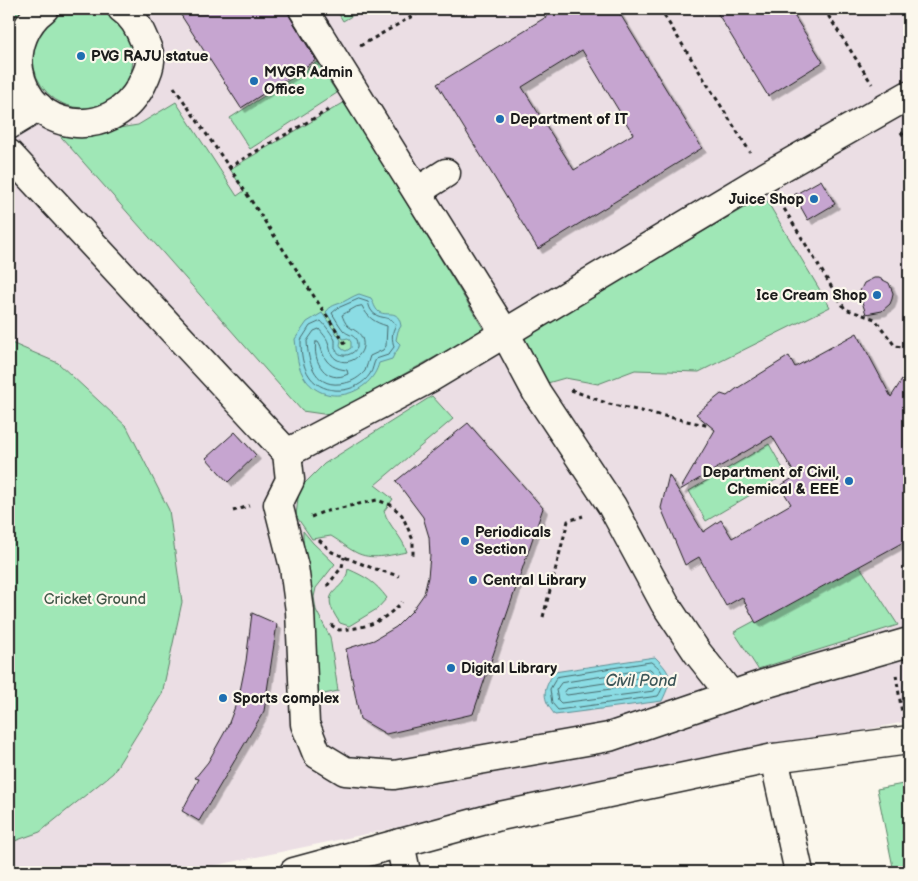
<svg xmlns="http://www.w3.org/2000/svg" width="918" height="881" font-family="'Balsamiq Sans',sans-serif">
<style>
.built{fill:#ebdee4}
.green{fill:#9fe7b6;stroke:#5e8269}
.water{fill:#8bdce4;stroke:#5f8f94}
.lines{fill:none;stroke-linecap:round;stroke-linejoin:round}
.shore{stroke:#48696c;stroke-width:1}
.building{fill:#c6a5d0;stroke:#1c1c1c;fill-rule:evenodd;filter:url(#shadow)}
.minor-casing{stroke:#1c1c1c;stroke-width:31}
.path{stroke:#1c1c1c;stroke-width:3;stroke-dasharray:4 4;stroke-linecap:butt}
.minor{stroke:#fbf7ec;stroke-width:28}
.poi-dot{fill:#1f6fb2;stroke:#fbf7ec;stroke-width:2}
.labels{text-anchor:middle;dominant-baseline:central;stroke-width:4.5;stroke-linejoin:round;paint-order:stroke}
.poi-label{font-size:15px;font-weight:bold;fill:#1c1c1c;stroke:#fbf7ec;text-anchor:start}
.park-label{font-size:15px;fill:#43594a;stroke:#fbf7ec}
.water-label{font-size:16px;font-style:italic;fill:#3d5658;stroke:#fbf7ec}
</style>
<defs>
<filter id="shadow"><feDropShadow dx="4.5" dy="4.5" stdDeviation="0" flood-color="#0004"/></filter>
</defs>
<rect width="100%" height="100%" fill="#fbf7ec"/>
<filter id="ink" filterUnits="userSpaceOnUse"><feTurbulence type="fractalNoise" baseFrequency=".02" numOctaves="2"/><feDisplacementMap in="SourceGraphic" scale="10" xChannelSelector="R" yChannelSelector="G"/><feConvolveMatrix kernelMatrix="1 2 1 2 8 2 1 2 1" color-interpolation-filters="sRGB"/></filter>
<g filter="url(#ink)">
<!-- built -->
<polygon class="built" points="9,9 909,9 909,721 184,872 9,872"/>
<!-- green -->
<g class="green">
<circle cx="83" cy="58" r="50"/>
<polygon points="9,9 32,9 9,49"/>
<polygon points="336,9 364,9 343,21"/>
<polygon points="317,62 337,93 250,149 230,118"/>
<polygon points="176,102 237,196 244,191 230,169 345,102 484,330 330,415 302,411 55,130 95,127 119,128 138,125"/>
<polygon points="764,196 830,307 699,372 635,370 598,384 565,378 544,384 518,340"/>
<polygon points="9,342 58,363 127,427 169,510 182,602 162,694 113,773 40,832 9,843"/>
<path d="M432 396 453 419 375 485 393 499 384 511C389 527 402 536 407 552 390 555 371 561 355 552 347 548 340 541 331 536L312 539 296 516 299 489 324 464Z"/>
<polygon points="769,444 786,474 706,521 689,491"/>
<polygon points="303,531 313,543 335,564 316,588 314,597 316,610 330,637 338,691 310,697 303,565"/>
<polygon points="859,565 898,625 758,669 734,632"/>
<path d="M348 569C366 577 375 582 387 598L377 609 349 626 340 623C315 587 345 595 348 569Z"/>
<polygon points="903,784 909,815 909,872 894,872 877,789"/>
</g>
<!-- water -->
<g class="water">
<path d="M359 294 371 298C374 303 374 308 379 312 388 317 398 308 401 326L398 331 396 340 400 344C399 350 394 353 392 359L379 363C371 394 327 408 306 380 297 368 297 354 295 339L307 322 322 313 341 340 340 345 342 349 346 351 351 348V342L348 338 343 339 326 312C331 305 336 305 343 302 349 299 353 296 359 294Z"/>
<path d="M655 657C672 674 673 678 662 701L555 715C541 697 543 691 554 672Z"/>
</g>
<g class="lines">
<!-- shore -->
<g class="shore">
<path d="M359 299 368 302C369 304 369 307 371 310 377 321 391 314 396 325 391 333 392 339 394 347L388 355 376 359C373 364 373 370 370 374 357 394 324 396 310 377 302 366 301 352 301 340L310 326 321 321C325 325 332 334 335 340 335 343 335 346 335 348 339 359 352 356 357 348 358 333 349 337 343 330 339 325 335 318 332 313L338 308Z"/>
<path d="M362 306C368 318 374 322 387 326L386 346 383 350 370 356C368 361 367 366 365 371 360 377 352 382 345 383 316 390 308 364 307 341L314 331 319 329C322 333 327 338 328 342 331 349 329 354 336 359 350 368 368 353 362 338 359 331 353 330 348 326 345 323 343 318 342 315L356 307Z"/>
<path d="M316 342H318C321 346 321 349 323 354 327 365 336 369 347 370L348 374C326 385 312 361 316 342Z"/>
<path d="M652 662C666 672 667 682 658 696L558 710 552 703 550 689 557 677Z"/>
<path d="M650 669C658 675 660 683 654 691L561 703 558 700 556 690 561 683Z"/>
<polygon points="647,677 650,681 648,684 567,695 564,693 567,689"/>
</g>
</g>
<!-- building -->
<g class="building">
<polygon points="177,9 288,9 290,17 316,60 241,108"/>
<path d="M559 9H617L702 148 538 249 437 84ZM582 50 633 134 574 170 522 87Z"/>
<polygon points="715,9 790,9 823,62 768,96"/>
<polygon points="821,180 835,204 808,220 794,195"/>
<polygon points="874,278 879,278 889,283 893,293 892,299 890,304 882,311 866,314 859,293 864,283"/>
<polygon points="857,333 891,397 909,369 909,539 756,623 742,597 726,606 699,557 685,565 661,508 669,475 703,532 721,520 732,538 791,504 780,486 796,476 772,436 680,490 715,430 696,414 721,394 727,396 736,389 789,356 795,367"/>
<polygon points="468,423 543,508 473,714 386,734 360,719 346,649 374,640 396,627 412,611 424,594 428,577 430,556 429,537 423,517 396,481"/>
<polygon points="235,432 256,455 228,482 206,458"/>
<polygon points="252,613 277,624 264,711 199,821 182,811 199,779 195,778 208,762 227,728 239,696 246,661"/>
</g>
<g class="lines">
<!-- minor casing -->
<g class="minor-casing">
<g id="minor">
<path d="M44 9C25 23 16 47 19 70 29 133 111 142 141 86 144 80 150 69 150 61 151 55 146 45 144 40 139 28 133 16 122 9"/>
<polyline points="303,9 505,333 537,393 612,506 665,604 697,652 731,695"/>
<polyline points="9,125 39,107"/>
<polyline points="9,154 287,453 290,480 278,504 294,567 300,611 305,724 317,754 345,771 394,775 609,737 764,684 909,642"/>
<polyline points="418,191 446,173"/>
<polyline points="287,453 430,378 765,177 909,95"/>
<polyline points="774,758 799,872"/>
<polyline points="400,843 406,872"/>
<polyline points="294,872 500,816 774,758 909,740"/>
</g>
</g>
<!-- path -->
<g class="path">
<polyline points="660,9 750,152"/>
<polyline points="824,9 872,84"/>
<polyline points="360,46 425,9"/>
<polyline points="174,87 229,167 330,109"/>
<polyline points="901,132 909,145"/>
<polyline points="229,167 346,345"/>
<polyline points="780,202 845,309 875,319 895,346 909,348"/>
<polyline points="571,390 609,404 710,426"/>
<polyline points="233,511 249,506"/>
<polyline points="311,517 323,512 377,500 391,505 402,515 413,540 413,557"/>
<polyline points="319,540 332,552 372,568 399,576"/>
<polyline points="327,586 342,567 344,557"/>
<polyline points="543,617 568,521 583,516"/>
<path d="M331 625 339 630C366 628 382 623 402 602"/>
<polyline points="896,675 902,713"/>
</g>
<!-- minor -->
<use href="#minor" class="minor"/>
</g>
</g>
<!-- markers -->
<g class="poi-dot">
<circle cx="81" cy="56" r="5"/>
<circle cx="254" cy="81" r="5"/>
<circle cx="500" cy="119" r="5"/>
<circle cx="814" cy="199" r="5"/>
<circle cx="877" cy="295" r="5"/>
<circle cx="849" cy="481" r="5"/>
<circle cx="465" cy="541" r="5"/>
<circle cx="473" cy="580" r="5"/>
<circle cx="451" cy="668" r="5"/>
<circle cx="223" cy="698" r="5"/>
</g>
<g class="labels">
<!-- poi labels -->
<g class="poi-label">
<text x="91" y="56">PVG RAJU statue</text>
<text x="264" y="72">MVGR Admin<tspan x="264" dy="17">Office</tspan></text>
<text x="510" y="119">Department of IT</text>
<text x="804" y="199" text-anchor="end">Juice Shop</text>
<text x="867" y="295" text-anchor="end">Ice Cream Shop</text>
<text x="839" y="472" text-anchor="end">Department of Civil,<tspan x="839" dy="17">Chemical &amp; EEE</tspan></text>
<text x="475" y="532">Periodicals<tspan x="475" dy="17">Section</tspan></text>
<text x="483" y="580">Central Library</text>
<text x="461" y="668">Digital Library</text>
<text x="233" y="698">Sports complex</text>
</g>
<!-- park labels -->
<g class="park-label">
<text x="95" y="599">Cricket Ground</text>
</g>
<!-- water labels -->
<g class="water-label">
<text x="641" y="681">Civil Pond</text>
</g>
</g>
<!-- margin -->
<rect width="918" height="881" fill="none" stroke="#fbf7ec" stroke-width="30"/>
<rect x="15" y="15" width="888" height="851" fill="none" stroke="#1c1c1c" stroke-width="2" filter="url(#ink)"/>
</svg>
